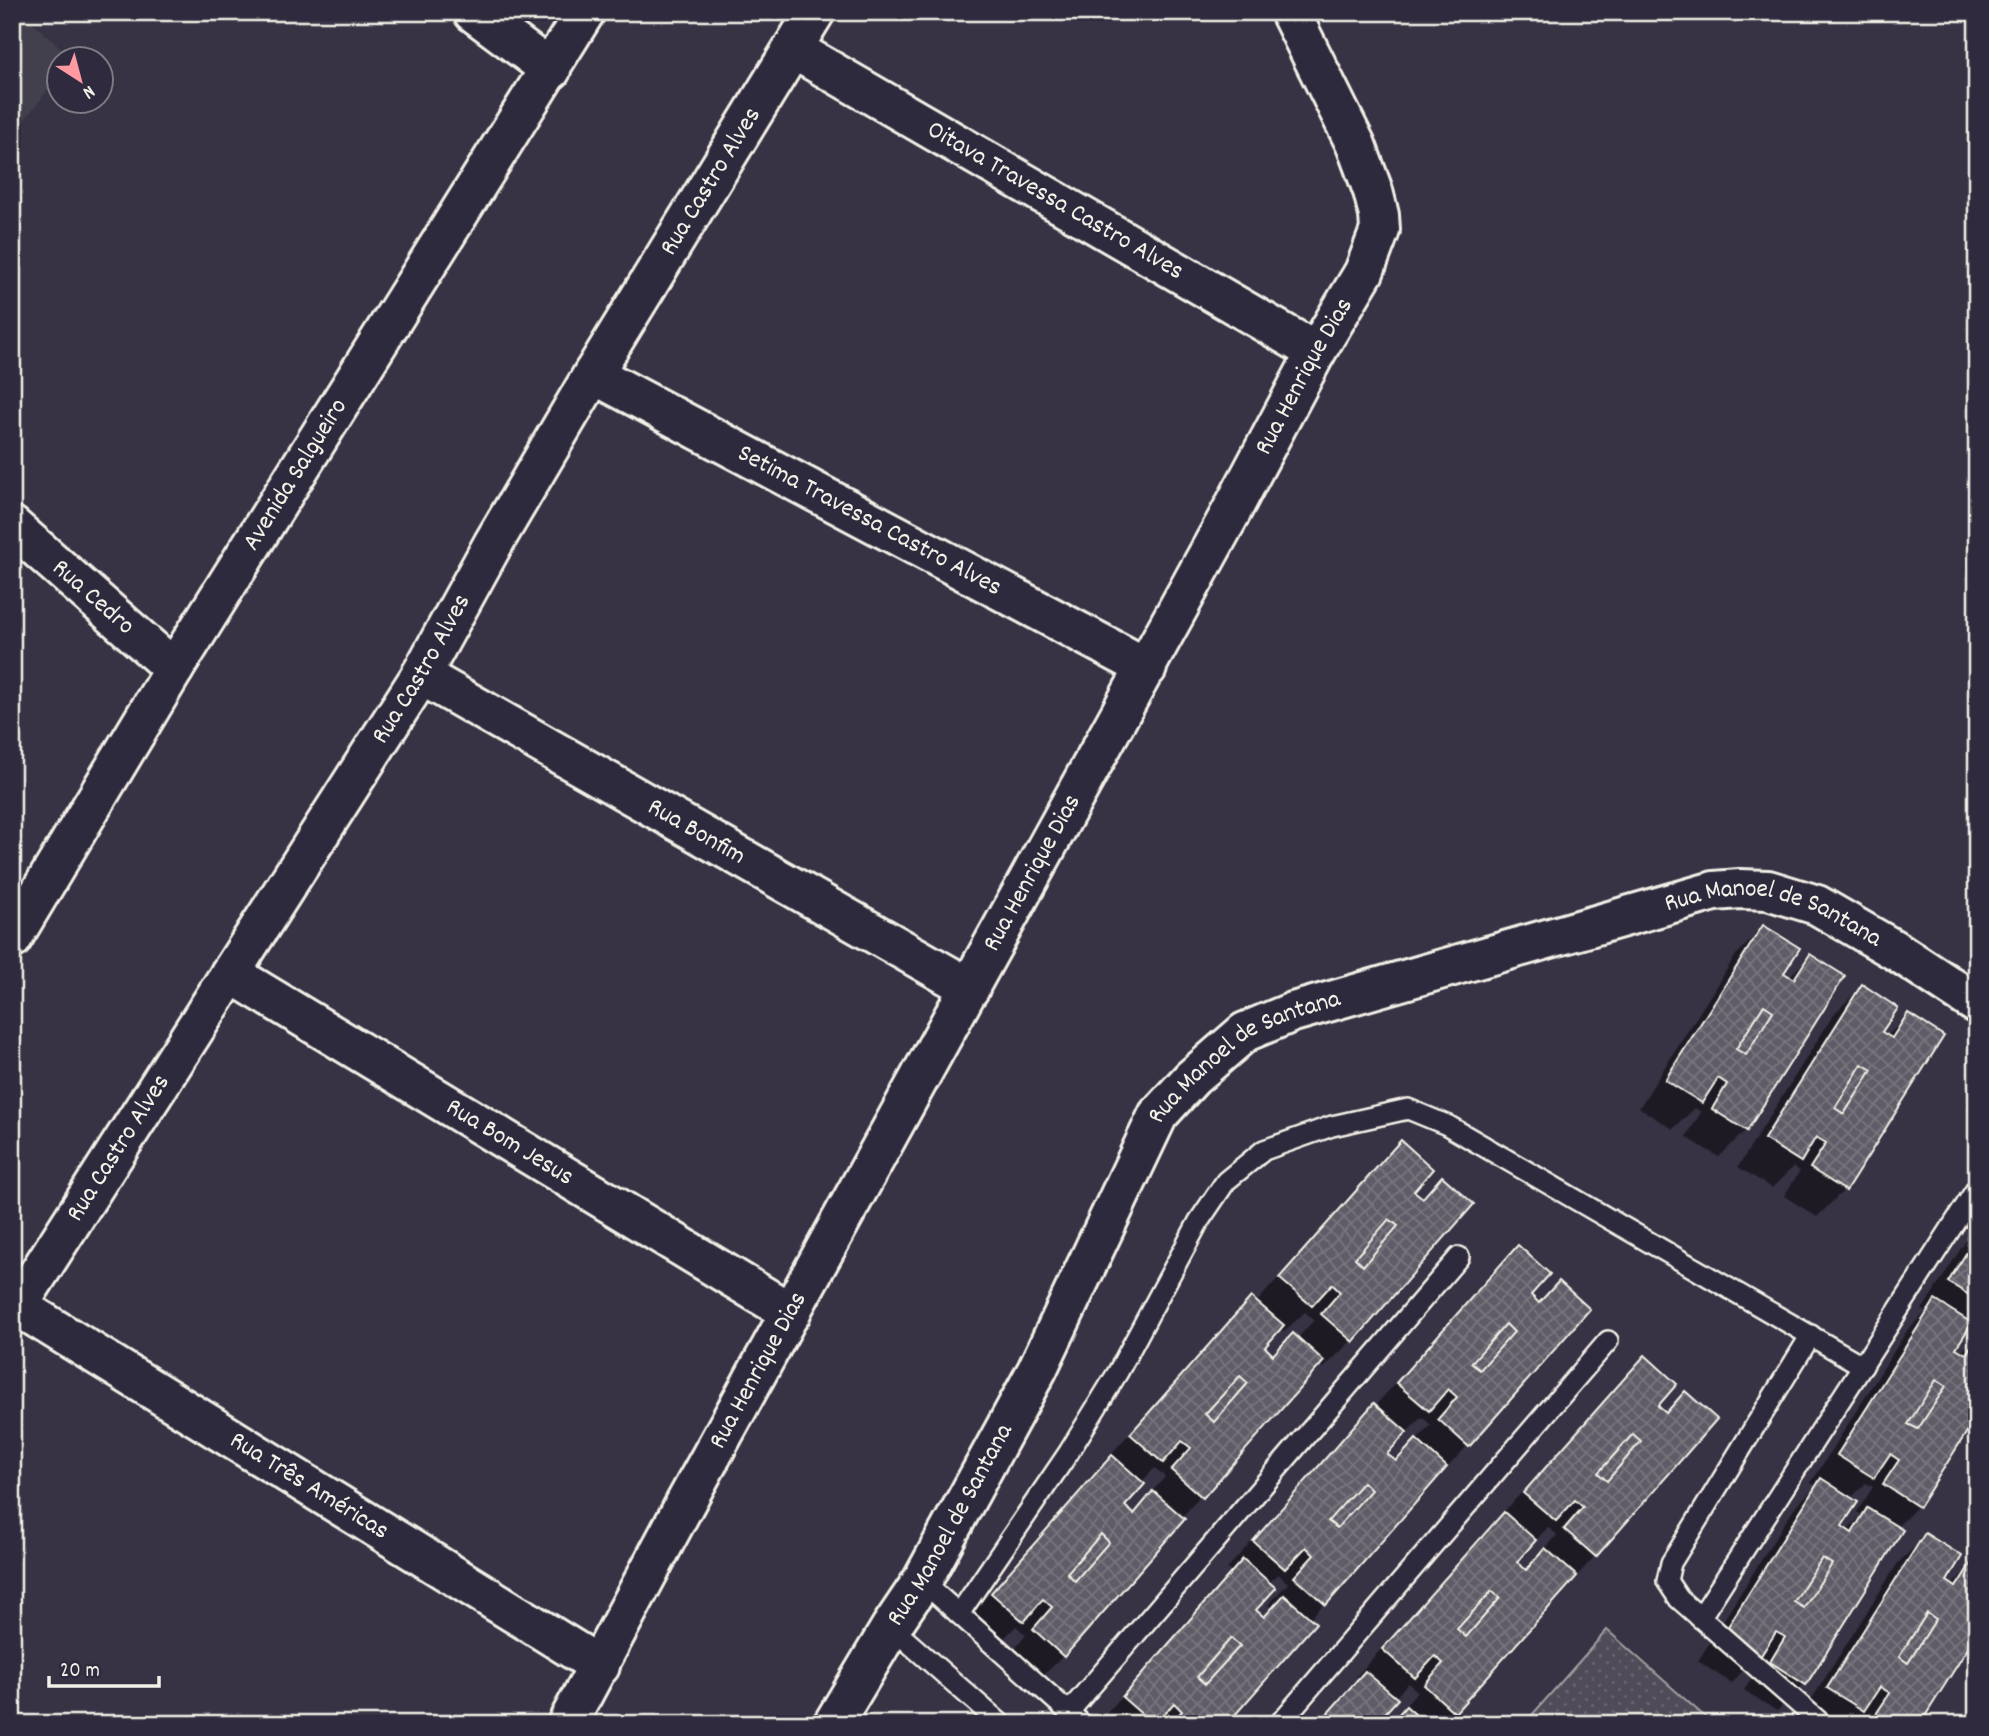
<svg xmlns="http://www.w3.org/2000/svg" width="1989" height="1736" font-family="Dekko,sans-serif">
<style>
.built{fill:#433f4e}
.grass{fill:url(#grass-dots);stroke:#a29ea0;stroke-width:2}
.shadow{fill:#0007;fill-rule:evenodd}
.building{fill:url(#building-cross-hatch);stroke:#f4f1e8;stroke-width:2}
.lines{fill:none;stroke-linecap:round;stroke-linejoin:round}
.lane-casing{stroke:#f4f1e8;stroke-width:24}
.street-casing{stroke:#f4f1e8;stroke-width:44}
.lane{stroke:#2f2a3d;stroke-width:19}
.street{stroke:#2f2a3d;stroke-width:38}
.labels{text-anchor:middle;dominant-baseline:central;stroke-width:5;stroke-linejoin:round;paint-order:stroke}
.street-label{font-size:26px;fill:#f4f1e8;stroke:#2f2a3d}
</style>
<defs>
<pattern id="grass-dots" width="8" height="8" patternUnits="userSpaceOnUse" patternTransform="scale(1.75)"><rect width="8" height="8" fill="#504b59"/><path d="M2 2h.1M6 6h.1" fill="none" stroke="#6a6571" stroke-width="1.8" stroke-linecap="round"/></pattern>
<pattern id="building-cross-hatch" width="8" height="8" patternUnits="userSpaceOnUse" patternTransform="scale(1.75)"><rect width="8" height="8" fill="#5f5c67"/><path d="M0 0l8 8M0 8l8-8" fill="none" stroke="#77747d"/></pattern>
</defs>
<rect width="100%" height="100%" fill="#373244"/>
<filter id="ink" filterUnits="userSpaceOnUse"><feTurbulence type="fractalNoise" baseFrequency=".0143" numOctaves="2"/><feDisplacementMap in="SourceGraphic" scale="14" xChannelSelector="R" yChannelSelector="G"/><feConvolveMatrix kernelMatrix="1 2 1 2 8 2 1 2 1" color-interpolation-filters="sRGB"/></filter>
<g filter="url(#ink)">
<!-- built -->
<polygon class="built" points="12,12 21,12 73,59 60,60 59,76 12,136"/>
<!-- grass -->
<polygon class="grass" points="1607,1630 1713,1724 1524,1724"/>
<!-- shadow -->
<g class="shadow">
<polygon points="1763,928 1782,973 1788,978 1810,956 1746,1130 1719,1157 1686,1137 1701,1112 1695,1108 1673,1129 1639,1108 1736,955"/>
<polygon points="1862,986 1880,1033 1886,1037 1908,1016 1941,1037 1844,1190 1817,1217 1784,1196 1800,1171 1793,1167 1772,1188 1738,1167 1834,1014"/>
<path d="M1401 1143 1412 1191 1421 1199 1442 1179 1471 1204 1351 1341 1324 1368 1319 1364 1181 1518 1063 1656 1036 1683 1007 1657 1026 1635 1016 1626 995 1648 965 1621 1106 1464 1104 1462 1224 1326 1251 1299 1256 1303 1374 1170ZM1305 1312 1314 1320 1297 1339 1293 1335 1272 1356 1262 1347 1279 1328 1284 1332ZM1155 1468 1165 1477 1132 1515 1123 1506 1141 1482Z"/>
<path d="M1977 1223V1311L1966 1322 1954 1349 1960 1353 1972 1341 1969 1339 1977 1326V1413L1918 1506 1896 1528 1901 1530 1804 1684 1777 1711 1744 1690 1759 1665 1753 1661 1731 1683 1698 1661 1794 1508 1816 1486 1811 1483 1908 1329 1926 1312 1922 1310ZM1866 1483 1873 1487 1857 1512 1862 1515 1846 1531 1839 1527 1850 1499Z"/>
<path d="M1518 1248 1528 1296 1538 1304 1468 1445 1309 1620 1225 1724H1097L1232 1573 1227 1569 1347 1433 1375 1406 1491 1275ZM1422 1417 1431 1425 1395 1463 1385 1454ZM1278 1574 1288 1583 1268 1605 1273 1609 1263 1619 1253 1610 1268 1584Z"/>
<path d="M1645 1358 1655 1406 1664 1414 1685 1394 1715 1419 1595 1556 1442 1724H1391L1417 1691 1408 1683 1375 1721 1378 1724H1317L1359 1679 1356 1677 1477 1541ZM1548 1527 1557 1535 1524 1571 1515 1563Z"/>
<polygon points="1926,1536 1944,1582 1951,1586 1972,1564 1918,1724 1862,1724 1864,1720 1857,1716 1849,1724 1814,1724 1801,1716 1898,1563"/>
</g>
<!-- building -->
<g class="building">
<polygon points="1763,925 1800,948 1784,973 1794,979 1810,954 1845,976 1747,1131 1712,1109 1727,1084 1718,1078 1702,1103 1665,1080"/>
<polygon points="1862,984 1898,1008 1882,1032 1892,1038 1908,1013 1944,1036 1846,1191 1810,1168 1826,1143 1816,1137 1801,1162 1764,1139"/>
<polygon points="1764,1005 1773,1011 1746,1055 1736,1049"/>
<polygon points="1862,1064 1872,1070 1844,1114 1835,1108"/>
<polygon points="1401,1140 1433,1169 1414,1191 1423,1198 1442,1176 1474,1204 1353,1342 1321,1314 1340,1292 1332,1284 1312,1306 1279,1278"/>
<polygon points="1389,1219 1398,1226 1363,1266 1355,1258"/>
<polygon points="1977,1236 1977,1300 1948,1282"/>
<polygon points="1518,1245 1550,1274 1531,1295 1539,1303 1559,1281 1590,1309 1469,1447 1438,1419 1457,1397 1448,1389 1429,1411 1396,1383"/>
<polygon points="1251,1297 1284,1325 1265,1347 1273,1355 1293,1333 1324,1361 1203,1498 1171,1470 1191,1448 1182,1441 1163,1463 1130,1434"/>
<polygon points="1935,1300 1972,1323 1956,1348 1966,1354 1977,1336 1977,1416 1919,1507 1883,1484 1899,1460 1890,1454 1874,1478 1837,1455"/>
<polygon points="1506,1324 1514,1332 1480,1370 1471,1363"/>
<polygon points="1645,1355 1677,1384 1658,1406 1666,1413 1685,1391 1717,1419 1596,1557 1564,1529 1583,1507 1575,1500 1556,1521 1523,1493"/>
<polygon points="1240,1376 1248,1383 1214,1422 1205,1414"/>
<polygon points="1936,1380 1946,1386 1918,1429 1908,1424"/>
<polygon points="1374,1403 1407,1432 1387,1454 1396,1461 1416,1439 1447,1467 1326,1605 1294,1577 1314,1555 1306,1547 1285,1569 1253,1541"/>
<polygon points="1633,1434 1641,1441 1607,1481 1598,1473"/>
<polygon points="1112,1455 1145,1484 1125,1506 1134,1514 1153,1491 1185,1519 1064,1657 1033,1629 1052,1607 1043,1599 1024,1622 991,1593"/>
<polygon points="1821,1478 1858,1502 1842,1526 1852,1533 1867,1508 1903,1530 1806,1685 1770,1662 1785,1637 1776,1632 1760,1657 1724,1633"/>
<polygon points="1363,1482 1371,1490 1337,1528 1328,1521"/>
<polygon points="1504,1512 1536,1540 1517,1562 1526,1570 1545,1548 1577,1576 1455,1713 1424,1685 1443,1663 1435,1656 1415,1678 1382,1649"/>
<polygon points="1925,1533 1962,1556 1947,1581 1956,1587 1972,1562 1977,1565 1977,1634 1920,1724 1884,1724 1874,1717 1890,1693 1880,1687 1864,1711 1827,1688"/>
<polygon points="1101,1534 1109,1542 1075,1581 1067,1573"/>
<polygon points="1822,1558 1832,1564 1804,1608 1794,1602"/>
<polygon points="1243,1559 1276,1588 1256,1610 1264,1617 1284,1595 1316,1623 1227,1724 1171,1724 1182,1711 1174,1703 1155,1724 1153,1724 1122,1697"/>
<polygon points="1492,1591 1500,1598 1466,1637 1457,1629"/>
<polygon points="1927,1613 1936,1619 1908,1663 1899,1657"/>
<polygon points="1231,1638 1240,1646 1205,1684 1197,1677"/>
<polygon points="1365,1671 1398,1699 1378,1721 1381,1724 1318,1724"/>
<polygon points="1406,1706 1426,1724 1390,1724"/>
</g>
<g class="lines">
<!-- lane casing -->
<g class="lane-casing">
<g id="lane">
<polyline points="1811,1335 1671,1563 1667,1581 1679,1599 1822,1724"/>
<polyline points="922,1581 1082,1724"/>
<polyline points="959,1614 1069,1452 1118,1372 1199,1221 1226,1181 1264,1150 1332,1126 1408,1109 1447,1125 1863,1366"/>
<polyline points="1700,1618 1977,1188"/>
<polyline points="891,1627 1001,1724"/>
<polyline points="1068,1713 1459,1257"/>
<polyline points="1279,1724 1608,1341"/>
</g>
</g>
<!-- street casing -->
<g class="street-casing">
<g id="street">
<polyline points="473,12 551,70"/>
<path id="s1" d="M793 49 1316 352"/>
<path id="s2" d="M593 374 1147 668"/>
<path id="s3" d="M12 526 174 669"/>
<path id="s4" d="M421 675 970 988"/>
<path id="s5" d="M12 939 174 669 585 12"/>
<path id="s6" d="M230 973 791 1313"/>
<path id="s7" d="M19 1307 600 1666"/>
<path id="s8" d="M12 1315 421 675 493 544 593 374 815 12"/>
<path id="s9" d="M567 1724 687 1500 1229 516 1316 352 1364 272 1380 230 1379 215 1373 191 1356 145 1290 12"/>
<path id="s10" d="M833 1724 891 1627 922 1581 1037 1370 1158 1115 1192 1078 1245 1032 1293 1012 1714 891 1740 889 1768 890 1817 905 1898 952 1977 1004"/>
</g>
</g>
<!-- lane -->
<use href="#lane" class="lane"/>
<!-- street -->
<use href="#street" class="street"/>
</g>
</g>
<g class="labels">
<!-- street labels -->
<g class="street-label">
<text stroke="none"><textPath href="#s8" startOffset="1332">Rua Castro Alves</textPath></text>
<text stroke="none"><textPath href="#s1" startOffset="303">Oitava Travessa Castro Alves</textPath></text>
<text stroke="none"><textPath href="#s9" startOffset="1536">Rua Henrique Dias</textPath></text>
<text stroke="none"><textPath href="#s5" startOffset="544">Avenida Salgueiro</textPath></text>
<text stroke="none"><textPath href="#s2" startOffset="313">Setima Travessa Castro Alves</textPath></text>
<text stroke="none"><textPath href="#s3" startOffset="108">Rua Cedro</textPath></text>
<text stroke="none"><textPath href="#s8" startOffset="765">Rua Castro Alves</textPath></text>
<text stroke="none"><textPath href="#s4" startOffset="317">Rua Bonfim</textPath></text>
<text stroke="none"><textPath href="#s9" startOffset="970">Rua Henrique Dias</textPath></text>
<text stroke="none"><textPath href="#s10" startOffset="1365">Rua Manoel de Santana</textPath></text>
<text stroke="none"><textPath href="#s10" startOffset="798">Rua Manoel de Santana</textPath></text>
<text stroke="none"><textPath href="#s6" startOffset="327">Rua Bom Jesus</textPath></text>
<text stroke="none"><textPath href="#s8" startOffset="198">Rua Castro Alves</textPath></text>
<text stroke="none"><textPath href="#s9" startOffset="402">Rua Henrique Dias</textPath></text>
<text stroke="none"><textPath href="#s7" startOffset="341">Rua Três Américas</textPath></text>
<text stroke="none"><textPath href="#s10" startOffset="231">Rua Manoel de Santana</textPath></text>
</g>
</g>
<!-- margin -->
<rect width="1989" height="1736" fill="none" stroke="#2f2a3d" stroke-width="42"/>
<rect x="21" y="21" width="1947" height="1694" fill="none" stroke="#f4f1e8" stroke-width="2.5" filter="url(#ink)"/>
<!-- north arrow -->
<g transform="translate(80 80) rotate(144)"><circle r="33" fill="#2f2a3d" stroke="#7e7a81" stroke-width="2"/>
<path d="M0-5L12 26L0 18L-12 26Z" fill="#ff9aa2"/>
<text y="-10" font-size="19" font-weight="bold" text-anchor="middle" fill="#f4f1e8">N</text>
</g>
<!-- scale -->
<path d="M49 1676v10h110v-10" fill="none" stroke="#f4f1e8" stroke-width="3.5"/>
<text x="60" y="1676" font-size="21" fill="#f4f1e8" stroke="#2f2a3d" stroke-width="5" paint-order="stroke">20 m</text>
</svg>
